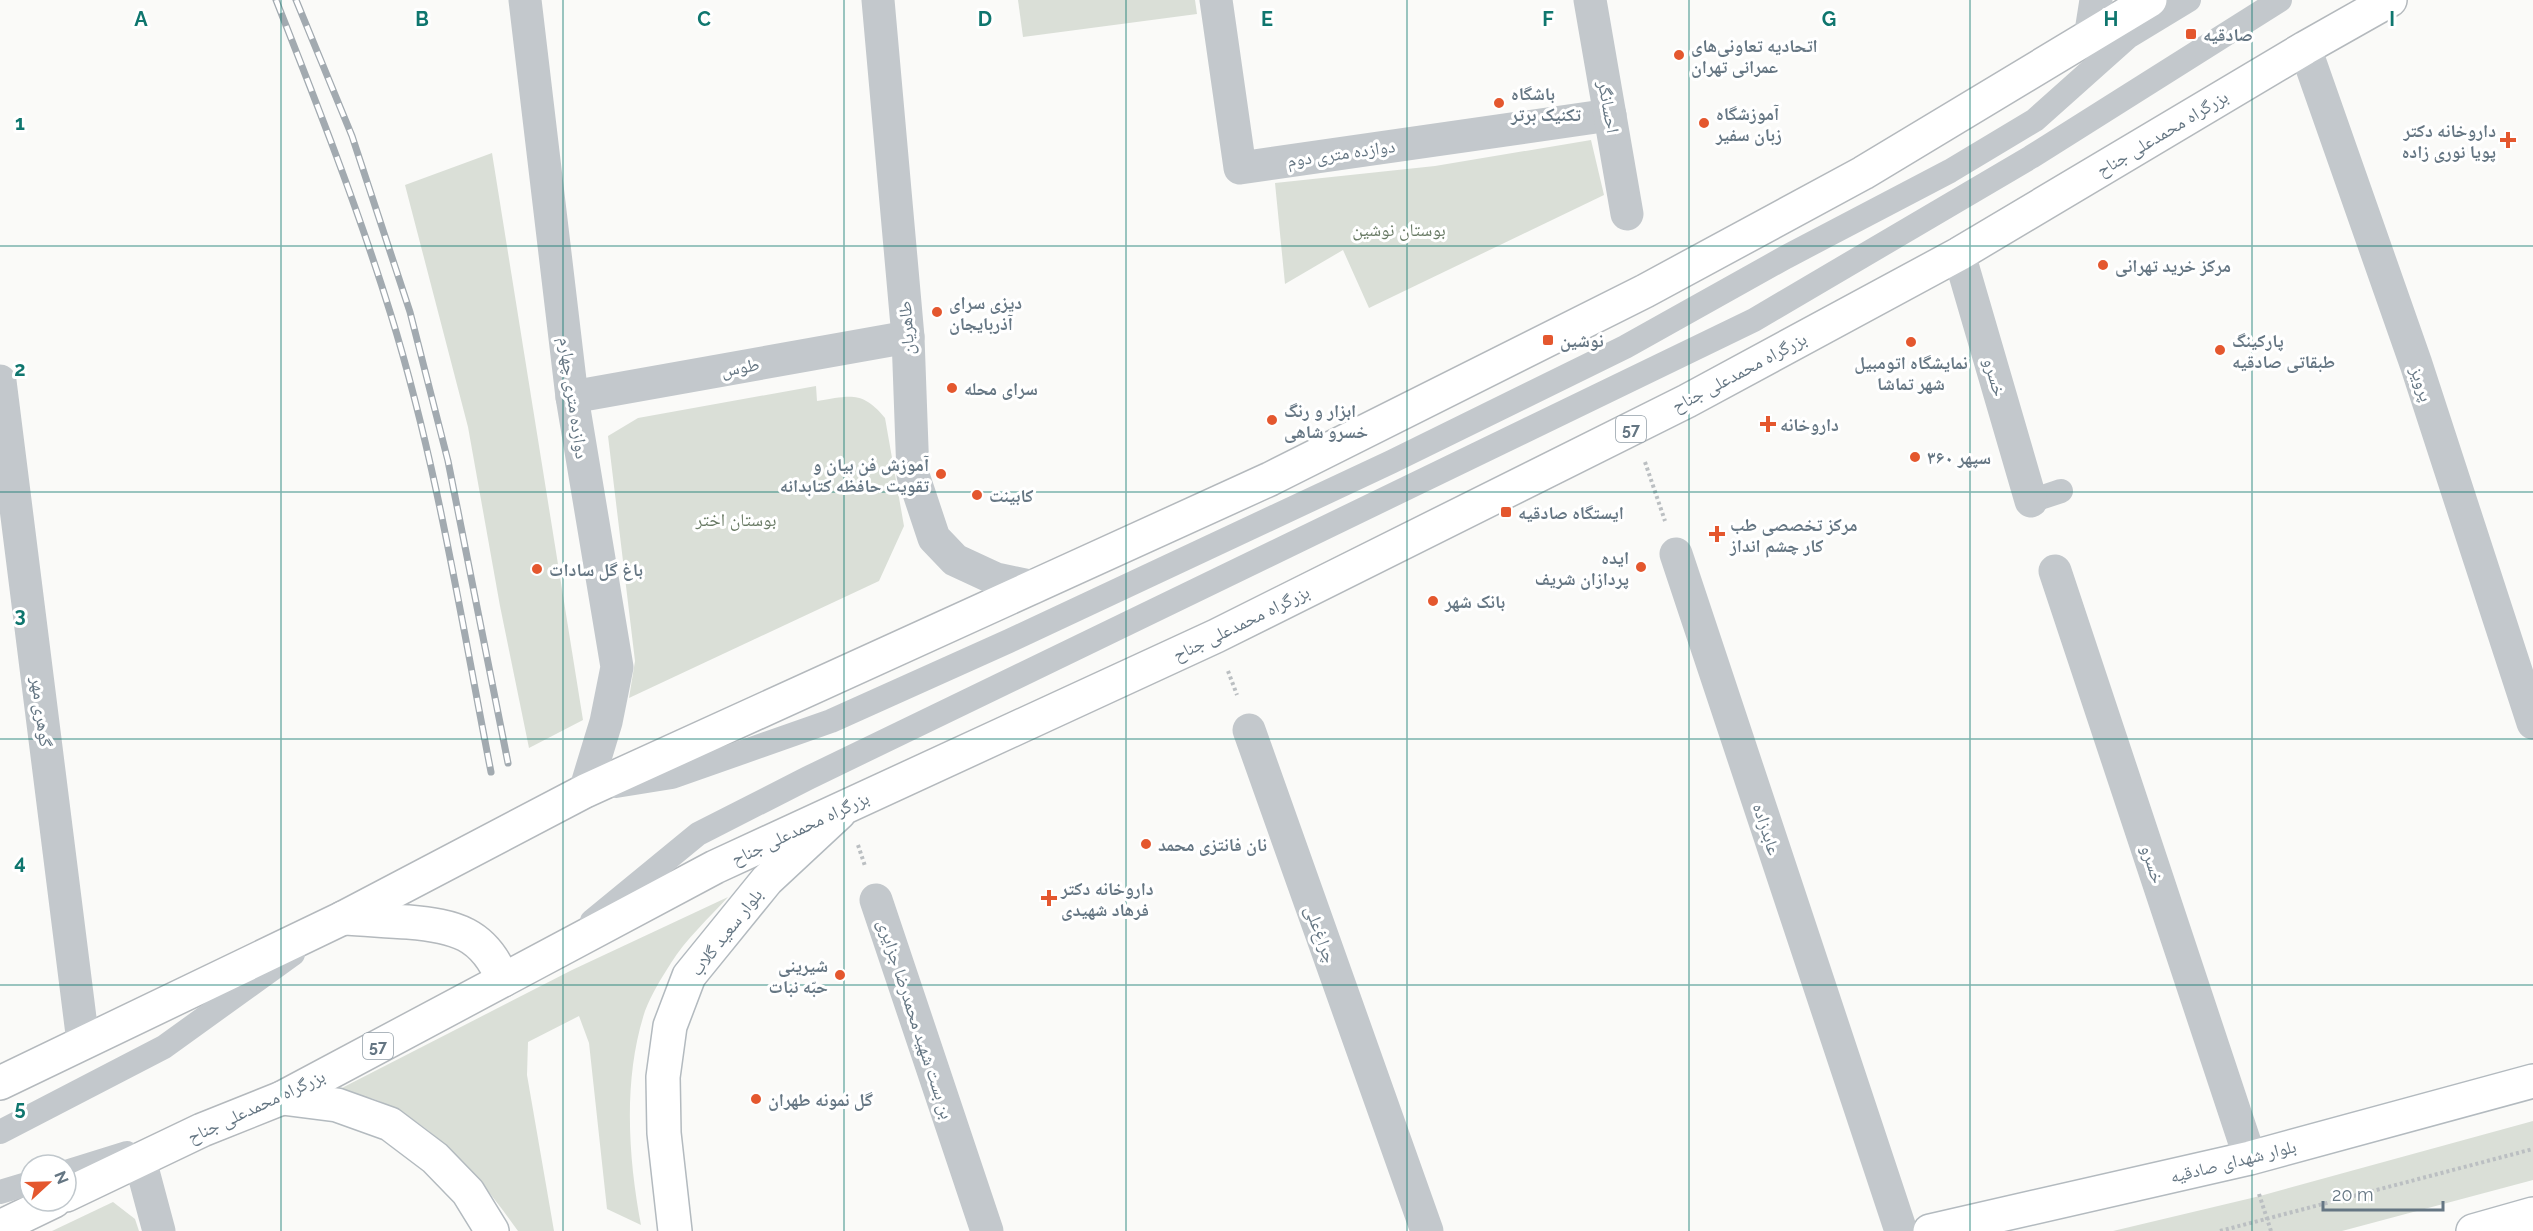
<svg xmlns="http://www.w3.org/2000/svg" width="2533" height="1231" font-family="Raleway,'Noto Naskh Arabic',sans-serif">
<style>
.green{fill:#dadfd7}
.lines{fill:none;stroke-linecap:round;stroke-linejoin:round}
.secondary-casing{stroke:#b3babf;stroke-width:36}
.highway-casing{stroke:#b4b9bd;stroke-width:36}
.path{stroke:#bbbfc2;stroke-width:4;stroke-dasharray:3 3;stroke-linecap:butt}
.lane{stroke:#c3c8cc;stroke-width:24}
.street{stroke:#c3c8cc;stroke-width:33}
.secondary{stroke:#fff;stroke-width:33}
.highway{stroke:#fff;stroke-width:33}
.rail-casing{stroke:#a2aab0;stroke-width:7}
.rail{stroke:#fff;stroke-width:4.5;stroke-dasharray:14;stroke-linecap:butt}
.grid{fill:none;stroke:#0f766e;stroke-width:1.5;stroke-opacity:0.55}
.poi-dot{fill:#e4572e;stroke:#fff;stroke-width:2}
.labels{text-anchor:middle;dominant-baseline:central;stroke-width:6;stroke-linejoin:round;paint-order:stroke}
.shield{fill:#fff;stroke:#939fa8;stroke-width:1.5}
.shield-label{font-size:16px;font-weight:bold;fill:#657683}
.poi-label{font-size:18px;font-weight:bold;fill:#657683;stroke:#fff;text-anchor:start}
.street-label{font-size:18px;fill:#657683;stroke:#fff}
.park-label{font-size:18px;fill:#687a64;stroke:#fff}
.grid-label{font-size:20px;text-anchor:middle;font-weight:bold;fill:#0f766e;stroke:#fff;stroke-width:6;stroke-linejoin:round;paint-order:stroke}
</style>
<rect width="100%" height="100%" fill="#fafaf8"/>
<!-- green -->
<g class="green">
<polygon points="1018,0 1195,0 1197,14 1023,37"/>
<polygon points="1591,140 1604,195 1369,308 1343,250 1285,284 1275,183 1435,166"/>
<polygon points="492,153 583,720 529,748 500,606 468,427 405,185"/>
<path d="M816 386 817 401C850 396 862 390 885 418L904 526 879 581 629 698 635 661 608 436 638 418Z"/>
<path d="M728 897C710 917 685 940 671 963 662 977 651 995 645 1011 623 1078 628 1157 641 1225L607 1209 589 1043 579 1016 528 1042 527 1075 554 1231H518C481 1179 439 1127 379 1101 366 1095 348 1095 334 1092L572 970Z"/>
<polygon points="2533,1121 2533,1180 2342,1231 2113,1231 2260,1196"/>
<polygon points="113,1202 135,1219 139,1231 52,1231"/>
</g>
<g class="lines">
<!-- secondary casing -->
<g class="secondary-casing">
<g id="secondary">
<polyline points="282,1098 337,1105 390,1124 435,1158 468,1192 492,1231"/>
<polyline points="675,1231 664,1133 663,1077 670,1026 689,976 767,880 839,813"/>
<polyline points="1930,1231 2250,1158 2533,1081"/>
<polyline points="2473,1231 2533,1214"/>
</g>
</g>
<!-- highway casing -->
<g class="highway-casing">
<g id="highway">
<path d="M343 918C365 919 386 921 408 922 455 926 484 933 503 980"/>
<polyline points="0,1083 343,918 585,791 1270,479 1645,291 1863,173 2150,0"/>
<polyline points="66,1195 202,1130 282,1098 715,867 1216,636 1687,401 1959,254 2305,48 2390,0"/>
<polyline points="0,1227 54,1201"/>
</g>
</g>
<!-- path -->
<g class="path">
<polyline points="1645,462 1665,521"/>
<polyline points="1228,671 1237,695"/>
<polyline points="858,845 865,866"/>
<polyline points="2259,1194 2271,1231"/>
<polyline points="2220,1231 2533,1149"/>
</g>
<!-- lane -->
<g class="lane">
<polyline points="2031,501 2061,491"/>
<polyline points="616,786 672,777 831,721 1009,641 1391,462 1625,347 1786,257 1950,171 2035,120 2128,37 2189,0"/>
<polyline points="592,921 698,834 808,778 1754,320 2031,157 2280,0"/>
<polyline points="0,1132 164,1047 293,954"/>
<polyline points="66,1172 127,1153"/>
<polyline points="0,1192 30,1183"/>
</g>
<!-- street -->
<g class="street">
<polyline points="525,0 572,397 617,667 606,722 585,791"/>
<polyline points="878,0 908,337 913,475 934,538 955,560 996,579 1034,587"/>
<polyline points="1216,0 1240,168 1610,115"/>
<polyline points="1590,0 1627,214"/>
<polyline points="2090,38 2096,0"/>
<polyline points="2305,48 2416,364 2533,723"/>
<polyline points="1959,254 2031,501"/>
<polyline points="0,381 83,1042"/>
<polyline points="572,397 908,337"/>
<polyline points="1676,554 1901,1231"/>
<polyline points="2055,571 2250,1158"/>
<polyline points="1249,730 1427,1231"/>
<polyline points="876,900 987,1231"/>
<polyline points="140,1160 159,1231"/>
</g>
<!-- secondary -->
<use href="#secondary" class="secondary"/>
<!-- highway -->
<use href="#highway" class="highway"/>
<!-- rail casing -->
<g class="rail-casing">
<g id="rail">
<path d="M276 0C317 104 358 208 391 315 437 464 461 619 491 772"/>
<polyline points="296,0 352,136 410,312 448,461 508,763"/>
</g>
</g>
<!-- rail -->
<use href="#rail" class="rail"/>
</g>
<!-- grid -->
<path class="grid" d="M281 0V1231M563 0V1231M844 0V1231M1126 0V1231M1407 0V1231M1689 0V1231M1970 0V1231M2252 0V1231M0 246H2533M0 492H2533M0 739H2533M0 985H2533"/>
<!-- markers -->
<g class="poi-dot">
<rect x="2185" y="28" width="12" height="12" rx="3"/>
<circle cx="1679" cy="55" r="6"/>
<circle cx="1499" cy="103" r="6"/>
<circle cx="1704" cy="123" r="6"/>
<path d="M2505 131h6v6h6v6h-6v6h-6v-6h-6v-6h6z"/>
<circle cx="2103" cy="265" r="6"/>
<circle cx="937" cy="312" r="6"/>
<rect x="1542" y="334" width="12" height="12" rx="3"/>
<circle cx="1911" cy="342" r="6"/>
<circle cx="2220" cy="350" r="6"/>
<circle cx="952" cy="388" r="6"/>
<circle cx="1272" cy="420" r="6"/>
<path d="M1765 415h6v6h6v6h-6v6h-6v-6h-6v-6h6z"/>
<circle cx="1915" cy="457" r="6"/>
<circle cx="941" cy="474" r="6"/>
<circle cx="977" cy="495" r="6"/>
<rect x="1500" y="506" width="12" height="12" rx="3"/>
<path d="M1714 525h6v6h6v6h-6v6h-6v-6h-6v-6h6z"/>
<circle cx="1641" cy="567" r="6"/>
<circle cx="537" cy="569" r="6"/>
<circle cx="1433" cy="601" r="6"/>
<circle cx="1146" cy="844" r="6"/>
<path d="M1046 889h6v6h6v6h-6v6h-6v-6h-6v-6h6z"/>
<circle cx="840" cy="975" r="6"/>
<circle cx="756" cy="1099" r="6"/>
</g>
<g class="labels">
<!-- shield labels -->
<g class="shield">
<rect x="1616" y="416" width="30" height="26" rx="4.5"/>
<rect x="363" y="1033" width="30" height="26" rx="4.5"/>
</g>
<g class="shield-label">
<text x="1631" y="429">57</text>
<text x="378" y="1046">57</text>
</g>
<!-- poi labels -->
<g class="poi-label">
<text x="2203" y="34">صادقیه</text>
<text x="1691" y="45">اتحادیه تعاونی‌های<tspan x="1691" dy="21">عمرانی تهران</tspan></text>
<text x="1511" y="93">باشگاه<tspan x="1511" dy="21">تکنیک برتر</tspan></text>
<text x="1716" y="113">آموزشگاه<tspan x="1716" dy="21">زبان سفیر</tspan></text>
<text x="2496" y="130" text-anchor="end">داروخانه دکتر<tspan x="2496" dy="21">پویا نوری زاده</tspan></text>
<text x="2115" y="265">مرکز خرید تهرانی</text>
<text x="949" y="302">دیزی سرای<tspan x="949" dy="21">آذربایجان</tspan></text>
<text x="1560" y="340">نوشین</text>
<text x="2232" y="340">پارکینگ<tspan x="2232" dy="21">طبقاتی صادقیه</tspan></text>
<text x="1911" y="362" text-anchor="middle">نمایشگاه اتومبیل<tspan x="1911" dy="21">شهر تماشا</tspan></text>
<text x="964" y="388">سرای محله</text>
<text x="1284" y="410">ابزار و رنگ<tspan x="1284" dy="21">خسرو شاهی</tspan></text>
<text x="1780" y="424">داروخانه</text>
<text x="1927" y="457">سپهر ۳۶۰</text>
<text x="929" y="464" text-anchor="end">آموزش فن بیان و<tspan x="929" dy="21">تقویت حافظه کتابدانه</tspan></text>
<text x="989" y="495">کابینت</text>
<text x="1518" y="512">ایستگاه صادقیه</text>
<text x="1730" y="524">مرکز تخصصی طب<tspan x="1730" dy="21">کار چشم انداز</tspan></text>
<text x="1629" y="557" text-anchor="end">ایده<tspan x="1629" dy="21">پردازان شریف</tspan></text>
<text x="549" y="569">باغ گل سادات</text>
<text x="1445" y="601">بانک شهر</text>
<text x="1158" y="844">نان فانتزی محمد</text>
<text x="1061" y="888">داروخانه دکتر<tspan x="1061" dy="21">فرهاد شهیدی</tspan></text>
<text x="828" y="965" text-anchor="end">شیرینی<tspan x="828" dy="21">حبّه نبات</tspan></text>
<text x="768" y="1099">گل نمونه طهران</text>
</g>
<!-- street labels -->
<g class="street-label">
<text transform="translate(1609 107) rotate(80)">احسانگر</text>
<text transform="translate(2162 133) rotate(-31)">بزرگراه محمدعلی جناح</text>
<text transform="translate(1341 153) rotate(-8)">دوازده متری دوم</text>
<text transform="translate(906 328) rotate(-94)">طاهریان</text>
<text transform="translate(740 367) rotate(-10)">طوس</text>
<text transform="translate(1739 372) rotate(-28)">بزرگراه محمدعلی جناح</text>
<text transform="translate(1995 377) rotate(74)">خسرو</text>
<text transform="translate(2422 384) rotate(72)">پرویز</text>
<text transform="translate(574 398) rotate(82)">دوازده متری چهارم</text>
<text transform="translate(1241 623) rotate(-26)">بزرگراه محمدعلی جناح</text>
<text transform="translate(42 712) rotate(83)">گوهری مهر</text>
<text transform="translate(800 828) rotate(-25)">بزرگراه محمدعلی جناح</text>
<text transform="translate(1767 829) rotate(72)">عابدزاده</text>
<text transform="translate(2153 864) rotate(72)">خسرو</text>
<text transform="translate(726 932) rotate(-52)">بلوار سعید گلاب</text>
<text transform="translate(1321 934) rotate(70)">چراغ‌علی</text>
<text transform="translate(916 1019) rotate(72)">بن بست شهید محمدرضا جزایری</text>
<text transform="translate(256 1106) rotate(-25)">بزرگراه محمدعلی جناح</text>
<text transform="translate(2233 1161) rotate(-14)">بلوار شهدای صادقیه</text>
</g>
<!-- park labels -->
<g class="park-label">
<text x="1399" y="229">بوستان نوشین</text>
<text x="736" y="519">بوستان اختر</text>
</g>
</g>
<g class="grid-label">
<text x="141" y="26">A</text>
<text x="422" y="26">B</text>
<text x="704" y="26">C</text>
<text x="985" y="26">D</text>
<text x="1267" y="26">E</text>
<text x="1548" y="26">F</text>
<text x="1829" y="26">G</text>
<text x="2111" y="26">H</text>
<text x="2392" y="26">I</text>
<text x="20" y="130">1</text>
<text x="20" y="376">2</text>
<text x="20" y="622">3</text>
<text x="20" y="869">4</text>
<text x="20" y="1115">5</text>
</g>
<!-- north arrow -->
<g transform="translate(48 1183) rotate(68)"><circle r="28" fill="#ffffff" stroke="#c1c8cd" stroke-width="1.5"/>
<path d="M0-4.5L10 22L0 15L-10 22Z" fill="#e4572e"/>
<text y="-9" font-size="16" font-weight="bold" text-anchor="middle" fill="#657683">N</text>
</g>
<!-- scale -->
<path d="M2323 1201v9h120v-9" fill="none" stroke="#657683" stroke-width="3"/>
<text x="2332" y="1201" font-size="18" fill="#657683" stroke="#ffffff" stroke-width="4.5" paint-order="stroke">20 m</text>
</svg>
